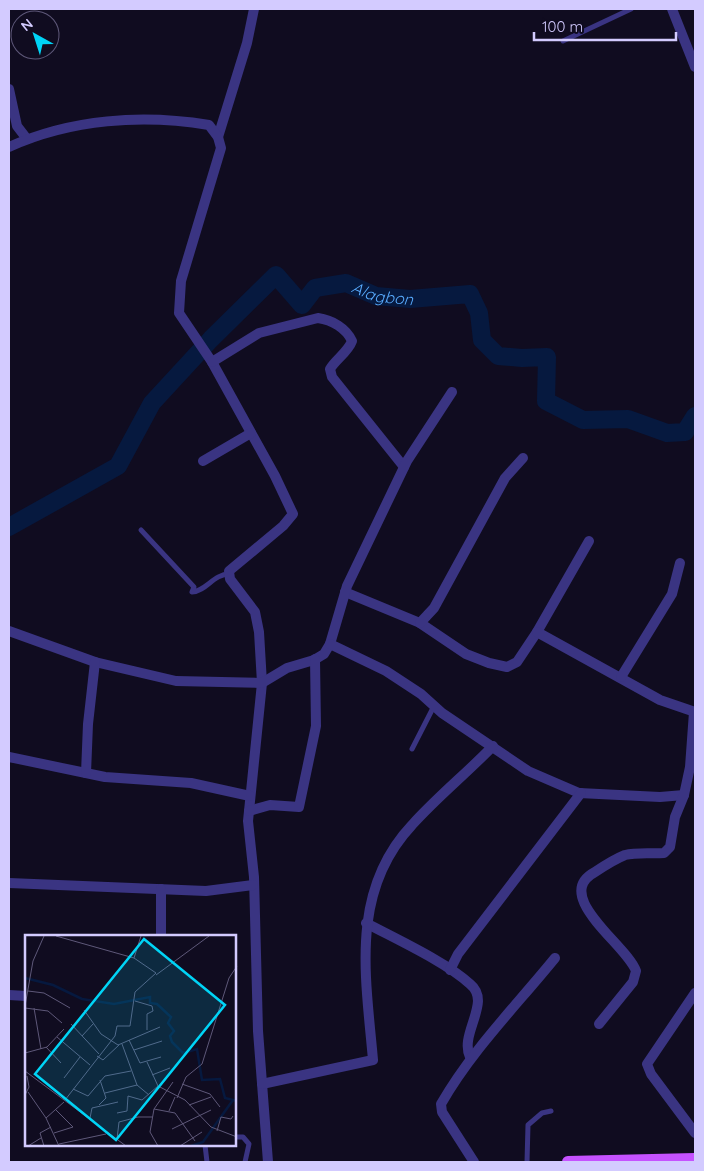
<svg xmlns="http://www.w3.org/2000/svg" width="704" height="1171" font-family="Quicksand,sans-serif">
<style>
.lines{fill:none;stroke-linecap:round;stroke-linejoin:round}
.river{stroke:#06193f;stroke-width:18}
.service{stroke:#3a3482;stroke-width:5}
.minor{stroke:#3a3482;stroke-width:10}
.primary{stroke:#c552ff;stroke-width:12}
.labels{text-anchor:middle;dominant-baseline:central;stroke-width:4;stroke-linejoin:round;paint-order:stroke}
.water-label{font-size:16px;font-style:italic;fill:#59acff;stroke:#100c20}
.inset-river{fill:none;stroke:#06193f;stroke-width:2.5}
.inset-road{fill:none;stroke:#5e5879;stroke-width:1}
.view{fill:#00d4f6;fill-opacity:0.15;stroke:#00d4f6;stroke-width:2.5}
.inset-edge{fill:none;stroke:#d3cbff;stroke-width:2.5}
</style>
<rect width="100%" height="100%" fill="#100c20"/>
<g class="lines">
<!-- river -->
<path class="river" id="s1" d="M9 527 118 466 152 403 211 339 276 275 302 305 315 288 346 283 376 296 410 299 470 294 479 313 482 340 498 356 522 358 547 357 546 401 583 420 628 419 667 433 685 432 695 416"/>
<!-- service -->
<g class="service">
<polyline points="563,41 631,9"/>
<path d="M141 530 194 587 192 592C206 591 214 574 229 574"/>
<polyline points="412,749 434,706"/>
<polyline points="235,1137 243,1137 249,1144 245,1162"/>
<polyline points="205,1145 207,1162"/>
<polyline points="527,1162 528,1125 542,1113 551,1111"/>
</g>
<!-- minor -->
<g class="minor">
<polyline points="672,9 695,67"/>
<polyline points="9,89 17,126 27,139"/>
<polyline points="218,137 247,43 254,9"/>
<path d="M9 147C71 119 142 114 209 125L218 137 221 148 181 281 179 313 212 362 275 476 293 514 283 526 229 571 230 579 255 612 259 632 262 683 248 821 254 877 258 1031 268 1162"/>
<path d="M212 362 259 333 318 318C332 320 346 328 352 341 348 352 336 359 330 369L332 377 404 467"/>
<polyline points="203,461 251,433"/>
<polyline points="345,592 420,623 466,654 489,663 507,667 517,662 537,632 589,541"/>
<polyline points="420,623 434,608 505,478 523,458"/>
<polyline points="9,631 95,662 176,681 262,683 287,668 314,660 324,654 330,644 347,586 407,461 452,392"/>
<polyline points="537,632 660,700 695,712"/>
<polyline points="330,644 386,671 421,694 442,713 528,771 579,793 660,797 684,795"/>
<polyline points="621,677 672,594 680,563"/>
<polyline points="9,757 105,777 191,783 250,796"/>
<polyline points="86,773 88,724 95,662"/>
<polyline points="249,811 270,805 299,807 316,726 315,659"/>
<polyline points="9,883 206,891 253,885"/>
<path d="M366 923C396 939 446 962 470 984 475 988 478 994 478 1001 477 1020 462 1040 470 1057"/>
<polyline points="161,936 161,889"/>
<polyline points="450,970 458,954 581,793"/>
<polyline points="695,993 647,1064 651,1074 695,1133"/>
<polyline points="9,995 26,996"/>
<path d="M599 1024 633 982 636 971C627 945 551 896 595 872 604 866 615 859 625 855 637 852 652 854 664 853L670 847 675 817 684 795 690 767 694 712"/>
<path d="M262 1084 373 1060C366 978 349 892 412 825 437 797 467 773 493 746"/>
<path d="M474 1162 442 1112 441 1104C472 1050 516 1006 555 958"/>
</g>
<!-- primary -->
<polyline class="primary" points="568,1162 695,1159"/>
</g>
<g class="labels">
<!-- water labels -->
<g class="water-label">
<text stroke="none"><textPath href="#s1" startOffset="506">Alagbon</textPath></text>
</g>
</g>
<!-- overview -->
<g transform="translate(25 935)">
<rect width="211" height="211" fill="#100c20"/>
<path class="inset-river" d="M0 43 28 50 57 64 89 69 125 62V68L132 69 146 82 143 88 149 96 145 101 147 107 158 118 172 114 177 145 195 144 200 163 212 166M166 211 178 207 208 165"/>
<path class="inset-road" d="M31 1 109 23 131 38 110 57 105 91H92L90 101 40 165M109 23 116 1M131 40 184 1M3 56 19 58 45 73M110 66 127 71 128 76 122 79V95M0 71 8 26 19 1M0 73 23 76 37 88M9 73 16 114M59 75 76 99 93 110 135 92M46 89 74 119M57 101 68 89M32 102 65 130M104 105 115 128 136 122M97 109 112 150 124 160M21 112 36 128M109 115 137 106M0 118 22 112 39 94M72 121 78 125 94 110M122 127 133 151 160 165 186 192 212 202M0 136 101 211M127 140 145 133M39 143 55 122M157 149 185 159 195 172M48 154 63 161 80 141 106 136M3 157 21 183 34 211M80 158 112 150M0 160 4 152 2 141M152 163 161 142 177 129 204 43 212 31M74 170 81 163 75 145M164 170 186 162M129 174 150 178 170 206M144 176 150 162M92 178 102 176 103 161 117 165 133 151M21 183 39 167M65 183 67 173 93 167M147 194 186 175M192 196 196 182 206 184 208 181M29 198 48 192 31 175M92 204 94 187 113 182H128M34 209 81 199M3 211 16 203M19 211 15 198 26 192M133 211 125 197 129 174 148 147M155 211 177 197"/>
<path class="view" d="M119 4 200 70 91 205 10 139Z"/>
<rect width="211" height="211" class="inset-edge"/>
</g>
<!-- border -->
<rect width="704" height="1171" fill="none" stroke="#d3cbff" stroke-width="20"/>
<!-- north arrow -->
<g transform="translate(35 35) rotate(321)"><circle r="24" fill="#100c20" stroke="#5e5879"/>
<path d="M0-4L9 19L0 12L-9 19Z" fill="#00d4f6"/>
<text y="-8" font-size="14" font-weight="bold" text-anchor="middle" fill="#d3cbff">N</text>
</g>
<!-- scale -->
<path d="M534 32v8h142v-8" fill="none" stroke="#d3cbff" stroke-width="2.5"/>
<text x="542" y="32" font-size="15" fill="#d3cbff" stroke="#100c20" stroke-width="4" paint-order="stroke">100 m</text>
</svg>
